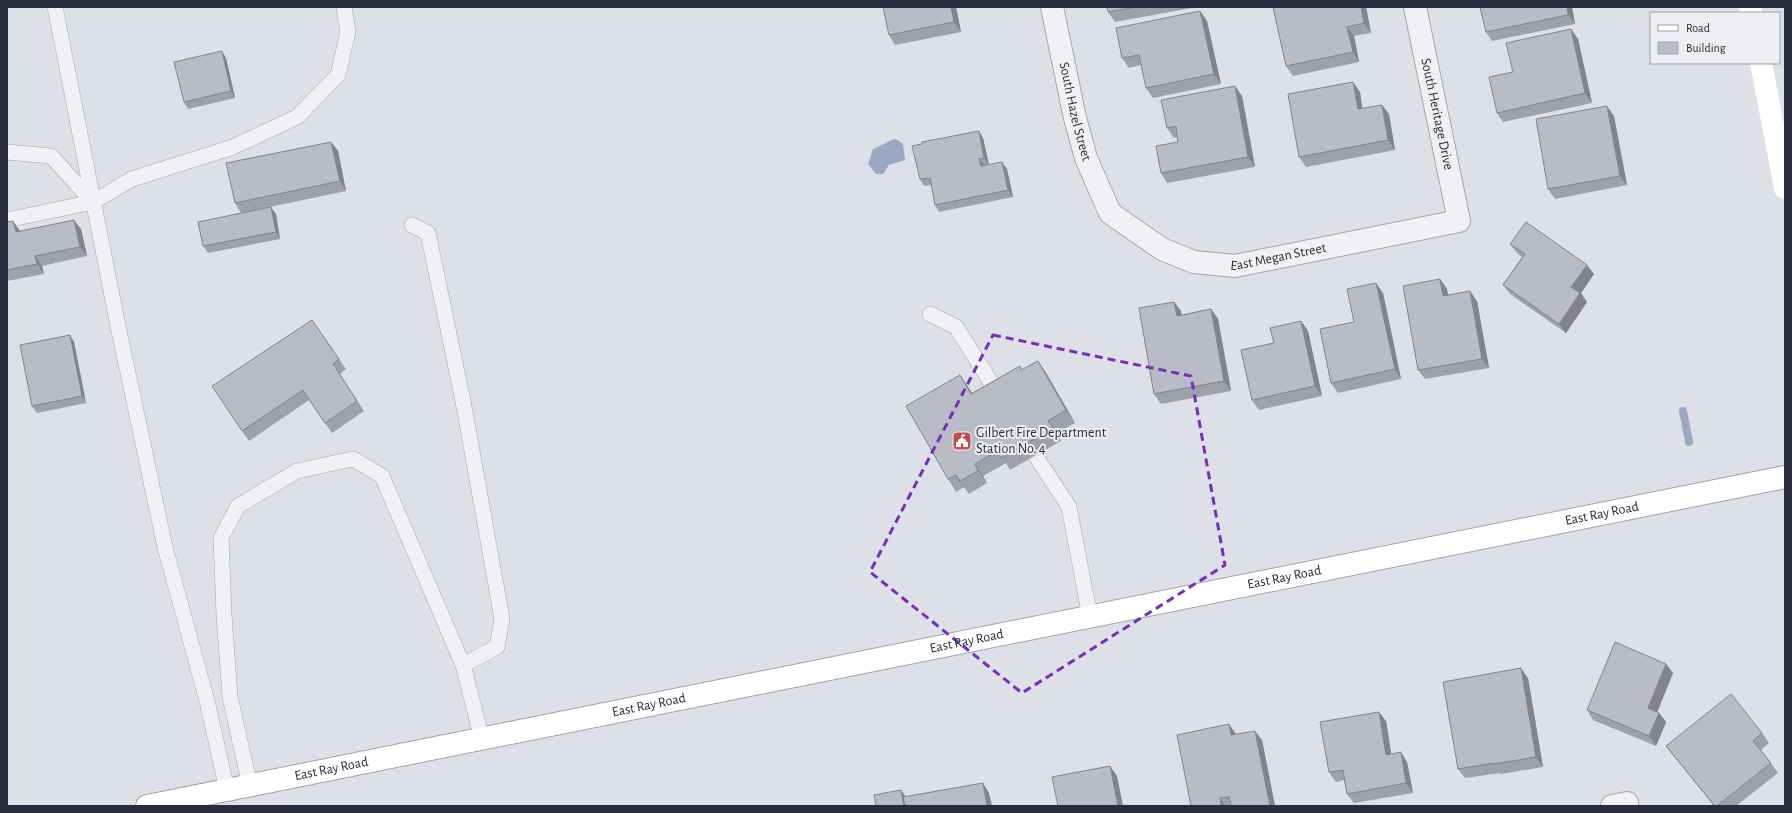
<svg xmlns="http://www.w3.org/2000/svg" width="1792" height="813" font-family="'Alegreya Sans',sans-serif">
<style>
.water{fill:#9ca8c4}
.lines{fill:none;stroke-linecap:round;stroke-linejoin:round}
.stream{stroke:#9ca8c4;stroke-width:8}
.lane-casing{stroke:#a4a6b0;stroke-width:16}
.street-casing{stroke:#a4a6b0;stroke-width:24}
.primary-casing{stroke:#9fa3b1;stroke-width:24}
.lane{stroke:#f1f1f5;stroke-width:15}
.street{stroke:#f1f1f5;stroke-width:22}
.secondary{stroke:#fff;stroke-width:22}
.primary{stroke:#fff;stroke-width:22}
.wall{fill:#9fa1aa}
.shaded-wall{fill:#82838b}
.building{fill:#b9bbc6;stroke:#82838b}
.marked{fill:none;stroke:#7b2cbf;stroke-width:3;stroke-dasharray:8 5;stroke-linejoin:round}
.labels{text-anchor:middle;dominant-baseline:central;stroke-width:4;stroke-linejoin:round;paint-order:stroke}
.street-label{font-size:14px;fill:#292c3c;stroke:#edeff4}
.poi-label{font-size:14px;fill:#292c3c;stroke:#edeff4;text-anchor:start}
</style>
<rect width="100%" height="100%" fill="#dee0e7"/>
<!-- water -->
<polygon class="water" points="894,139 898,140 903,144 905,160 889,165 883,174 876,174 868,164 873,149"/>
<g class="lines">
<!-- stream -->
<polyline class="stream" points="1683,411 1689,442"/>
<!-- lane casing -->
<g class="lane-casing">
<g id="lane">
<polyline points="55,7 118,326 165,547 207,701 227,790"/>
<polyline points="7,152 51,156 93,202 7,220"/>
<polyline points="93,202 132,179 233,147 297,117 338,75 348,32 344,7"/>
<polyline points="412,225 428,233 464,406 502,619 497,647 463,665"/>
<polyline points="930,314 956,327 999,395"/>
<polyline points="1035,455 1069,507 1090,617"/>
<polyline points="250,786 230,697 224,615 221,538 238,506 297,471 353,459 382,476 463,665 482,739"/>
</g>
</g>
<!-- street casing -->
<g class="street-casing">
<g id="street">
<path id="s1" d="M1052 7 1075 118 1086 158 1110 213 1162 249 1194 262 1235 266 1459 221 1415 7"/>
<polyline points="1612,806 1627,803 1627,806"/>
</g>
</g>
<!-- primary casing -->
<g class="primary-casing">
<g id="primary">
<path id="s2" d="M147 806 1785 477"/>
</g>
</g>
<!-- lane -->
<use href="#lane" class="lane"/>
<!-- street -->
<use href="#street" class="street"/>
<!-- secondary -->
<g class="secondary">
<polyline points="1750,7 1751,13"/>
<polyline points="1761,63 1785,188"/>
</g>
<!-- primary -->
<use href="#primary" class="primary"/>
</g>
<!-- wall -->
<g class="wall">
<polygon points="956,7 961,32 895,45 889,35"/>
<polygon points="1107,7 1197,7 1115,22 1108,12"/>
<polygon points="1366,7 1371,33 1354,36 1359,62 1293,76 1286,66"/>
<polygon points="1480,7 1572,7 1575,24 1492,41 1486,32"/>
<polygon points="1200,11 1207,21 1221,84 1153,98 1146,88 1141,65 1129,68 1122,58"/>
<polygon points="1578,39 1592,103 1503,122 1497,113 1513,72"/>
<polygon points="226,58 235,98 188,109 184,102"/>
<polygon points="1360,92 1362,108 1389,114 1395,150 1306,167 1299,157"/>
<polygon points="1242,96 1255,167 1167,183 1161,173 1178,142 1178,137 1174,138 1167,128"/>
<polygon points="1614,116 1627,185 1555,199 1548,189"/>
<polygon points="983,138 989,165 1007,169 1013,197 939,212 935,205 931,185 924,186 920,179"/>
<polygon points="331,142 338,151 346,191 241,213 235,203"/>
<polygon points="276,214 280,239 208,253 203,246"/>
<polygon points="7,222 20,231 81,229 87,256 42,266 44,274 7,281"/>
<polygon points="1510,244 1594,274 1581,293 1587,302 1566,333 1510,294 1503,285 1522,257 1517,253"/>
<polygon points="1440,279 1447,289 1448,295 1477,301 1489,368 1425,379 1418,370"/>
<polygon points="1383,293 1401,379 1338,393 1331,383 1354,322"/>
<polygon points="1174,302 1181,311 1181,315 1211,309 1218,319 1231,391 1161,404 1154,394"/>
<polygon points="312,320 346,369 340,374 364,411 332,433 309,400 249,441 242,431"/>
<polygon points="1301,321 1308,331 1322,396 1259,410 1252,400 1274,343"/>
<polygon points="74,342 86,403 37,413 32,406"/>
<polygon points="1038,361 1046,373 1075,423 1057,433 1061,441 1010,470 1006,463 983,476 987,483 969,494 964,487 956,492 948,479 960,375 972,393 1020,366 1022,370"/>
<polygon points="1666,664 1673,673 1657,712 1659,713 1666,722 1656,746 1593,720 1587,710"/>
<polygon points="1528,678 1543,767 1501,774 1500,773 1465,778 1458,769"/>
<polygon points="1386,721 1391,754 1407,762 1413,793 1354,803 1347,794 1344,780 1336,782 1329,772"/>
<polygon points="1762,733 1769,743 1761,750 1778,773 1736,806 1714,806 1673,755 1666,746"/>
<polygon points="1236,734 1262,740 1275,806 1191,806"/>
</g>
<!-- shaded-wall -->
<g class="shaded-wall">
<polygon points="951,7 956,7 961,32 954,22"/>
<polygon points="1361,7 1366,7 1371,33 1364,23"/>
<polygon points="1567,7 1572,7 1575,24 1568,15"/>
<polygon points="1200,11 1207,21 1221,84 1214,74"/>
<polygon points="1347,27 1354,36 1359,62 1353,52"/>
<polygon points="1571,29 1578,39 1592,103 1585,93"/>
<polygon points="222,51 226,58 235,98 231,91"/>
<polygon points="1353,82 1360,92 1364,119 1358,109"/>
<polygon points="1235,86 1242,96 1255,167 1248,157"/>
<polygon points="1382,105 1389,114 1395,150 1388,140"/>
<polygon points="1607,106 1614,116 1627,185 1620,176"/>
<polygon points="979,131 983,138 989,165 984,158"/>
<polygon points="331,142 338,151 346,191 340,181"/>
<polygon points="979,159 984,165 981,166"/>
<polygon points="1002,162 1007,169 1013,197 1008,190"/>
<polygon points="271,207 276,214 280,239 276,232"/>
<polygon points="74,220 81,229 87,256 80,247"/>
<polygon points="13,221 20,231 22,242 16,232"/>
<polygon points="35,256 42,266 44,274 37,264"/>
<polygon points="1587,265 1594,274 1581,293 1587,302 1566,333 1559,324 1571,287"/>
<polygon points="1440,279 1447,289 1450,306 1443,296"/>
<polygon points="1376,283 1383,293 1401,379 1395,369"/>
<polygon points="1470,291 1477,301 1489,368 1482,359"/>
<polygon points="1174,302 1181,311 1183,326 1177,316"/>
<polygon points="1211,309 1218,319 1231,391 1224,381"/>
<polygon points="1301,321 1308,331 1322,396 1315,386"/>
<polygon points="70,335 74,342 86,403 82,396"/>
<polygon points="1038,361 1046,373 1075,423 1066,410"/>
<polygon points="960,375 968,387 980,406 971,394"/>
<polygon points="1048,421 1057,433 1061,441 1053,428"/>
<polygon points="975,464 983,476 987,483 978,471"/>
<polygon points="1666,664 1673,673 1655,718 1648,708"/>
<polygon points="1521,668 1528,678 1543,767 1536,757"/>
<polygon points="1379,712 1386,721 1393,765 1386,755"/>
<polygon points="1659,713 1666,722 1656,746 1649,736"/>
<polygon points="1229,724 1236,734 1238,745 1231,735"/>
<polygon points="1255,731 1262,740 1275,806 1270,806"/>
<polygon points="1401,752 1407,762 1413,793 1406,783"/>
<polygon points="1110,766 1117,776 1123,806 1118,806"/>
<polygon points="983,783 989,793 992,806 987,806"/>
<polygon points="901,790 906,797 907,806 904,806"/>
<polygon points="1220,798 1225,806 1221,806"/>
</g>
<!-- building -->
<g class="building">
<polygon points="883,7 951,7 954,22 889,35"/>
<polygon points="1107,7 1137,7 1108,12"/>
<polygon points="1273,7 1361,7 1364,23 1347,27 1353,52 1286,66"/>
<polygon points="1480,7 1567,7 1568,15 1486,32"/>
<polygon points="1200,11 1214,74 1146,88 1139,55 1122,58 1116,28"/>
<polygon points="1571,29 1585,93 1497,113 1489,77 1513,72 1506,43"/>
<polygon points="222,51 231,91 184,102 174,62"/>
<polygon points="1353,82 1358,109 1382,105 1388,140 1299,157 1288,94"/>
<polygon points="1235,86 1248,157 1161,173 1156,146 1178,142 1176,126 1167,128 1161,100"/>
<polygon points="1607,106 1620,176 1548,189 1536,119"/>
<polygon points="979,131 984,158 979,159 981,166 1002,162 1008,190 935,205 930,178 920,179 912,146 922,144 922,142"/>
<polygon points="331,142 340,181 235,203 226,163"/>
<polygon points="271,207 276,232 203,246 198,222"/>
<polygon points="74,220 80,247 35,256 37,264 7,270 7,222 13,221 16,232"/>
<polygon points="1526,222 1587,265 1571,287 1580,293 1559,324 1503,285 1525,254 1510,244"/>
<polygon points="1440,279 1443,296 1470,291 1482,359 1418,370 1403,286"/>
<polygon points="1376,283 1395,369 1331,383 1320,329 1354,322 1347,289"/>
<polygon points="1174,302 1177,316 1211,309 1224,381 1154,394 1139,308"/>
<polygon points="312,320 339,359 333,364 357,401 325,423 303,390 242,431 212,386"/>
<polygon points="1301,321 1315,386 1252,400 1241,350 1274,343 1270,328"/>
<polygon points="70,335 82,396 32,406 20,345"/>
<polygon points="1038,361 1066,410 1048,421 1053,428 1001,458 997,451 975,464 978,471 960,481 956,475 948,479 906,406 960,375 971,394 1020,366 1021,370"/>
<polygon points="1615,642 1666,664 1648,708 1659,713 1649,736 1587,710"/>
<polygon points="1521,668 1536,757 1494,764 1494,763 1458,769 1443,682"/>
<polygon points="1731,694 1762,733 1753,741 1771,763 1717,806 1715,806 1666,746"/>
<polygon points="1379,712 1386,755 1401,752 1406,783 1347,794 1343,770 1329,772 1320,722"/>
<polygon points="1229,724 1231,735 1255,731 1270,806 1231,806 1229,797 1220,798 1221,806 1191,806 1177,735"/>
<polygon points="1110,766 1118,806 1058,806 1052,777"/>
<polygon points="983,783 987,806 905,806 903,797"/>
<polygon points="901,790 904,806 876,806 874,795"/>
</g>
<!-- marked area -->
<path class="marked" d="M993 335 1191 376 1225 565 1022 693 870 572Z"/>
<!-- icons -->
<defs>
<g id="civic-square" transform="scale(1)"><rect x="-9" y="-9" width="18" height="18" rx="4" fill="#c34f4c" stroke="#edeff4"/><path d="M-.6-6.5H3V-4.5H.6V-3L4-1V1h2V6H-6V1h2V-1L-.6-3ZM-1.2 2.5V6h2.4V2.5Z" fill="#fff"/></g>
</defs>
<g fill-rule="evenodd">
<use href="#civic-square" x="962" y="441"/>
</g>
<g class="labels">
<!-- street labels -->
<g class="street-label">
<text stroke="none"><textPath href="#s1" startOffset="107">South Hazel Street</textPath></text>
<text transform="translate(1437 114) rotate(78)">South Heritage Drive</text>
<text stroke="none"><textPath href="#s1" startOffset="398">East Megan Street</textPath></text>
<text stroke="none"><textPath href="#s2" startOffset="1484">East Ray Road</textPath></text>
<text stroke="none"><textPath href="#s2" startOffset="1160">East Ray Road</textPath></text>
<text stroke="none"><textPath href="#s2" startOffset="836">East Ray Road</textPath></text>
<text stroke="none"><textPath href="#s2" startOffset="512">East Ray Road</textPath></text>
<text stroke="none"><textPath href="#s2" startOffset="188">East Ray Road</textPath></text>
</g>
<!-- poi labels -->
<g class="poi-label">
<text x="976" y="433">Gilbert Fire Department<tspan x="976" dy="16">Station No. 4</tspan></text>
</g>
</g>
<!-- border -->
<rect width="1792" height="813" fill="none" stroke="#292c3c" stroke-width="16"/>
<!-- legend -->
<rect x="1650" y="12" width="130" height="52" fill="#edeff4" stroke="#9fa1aa"/>
<rect x="1658" y="25" width="20" height="6" fill="#ffffff" stroke="#9fa1aa"/>
<text x="1686" y="32" font-size="12" fill="#292c3c">Road</text>
<rect x="1658" y="42" width="20" height="12" fill="#b9bbc6" stroke="#9fa1aa"/>
<text x="1686" y="52" font-size="12" fill="#292c3c">Building</text>
</svg>
